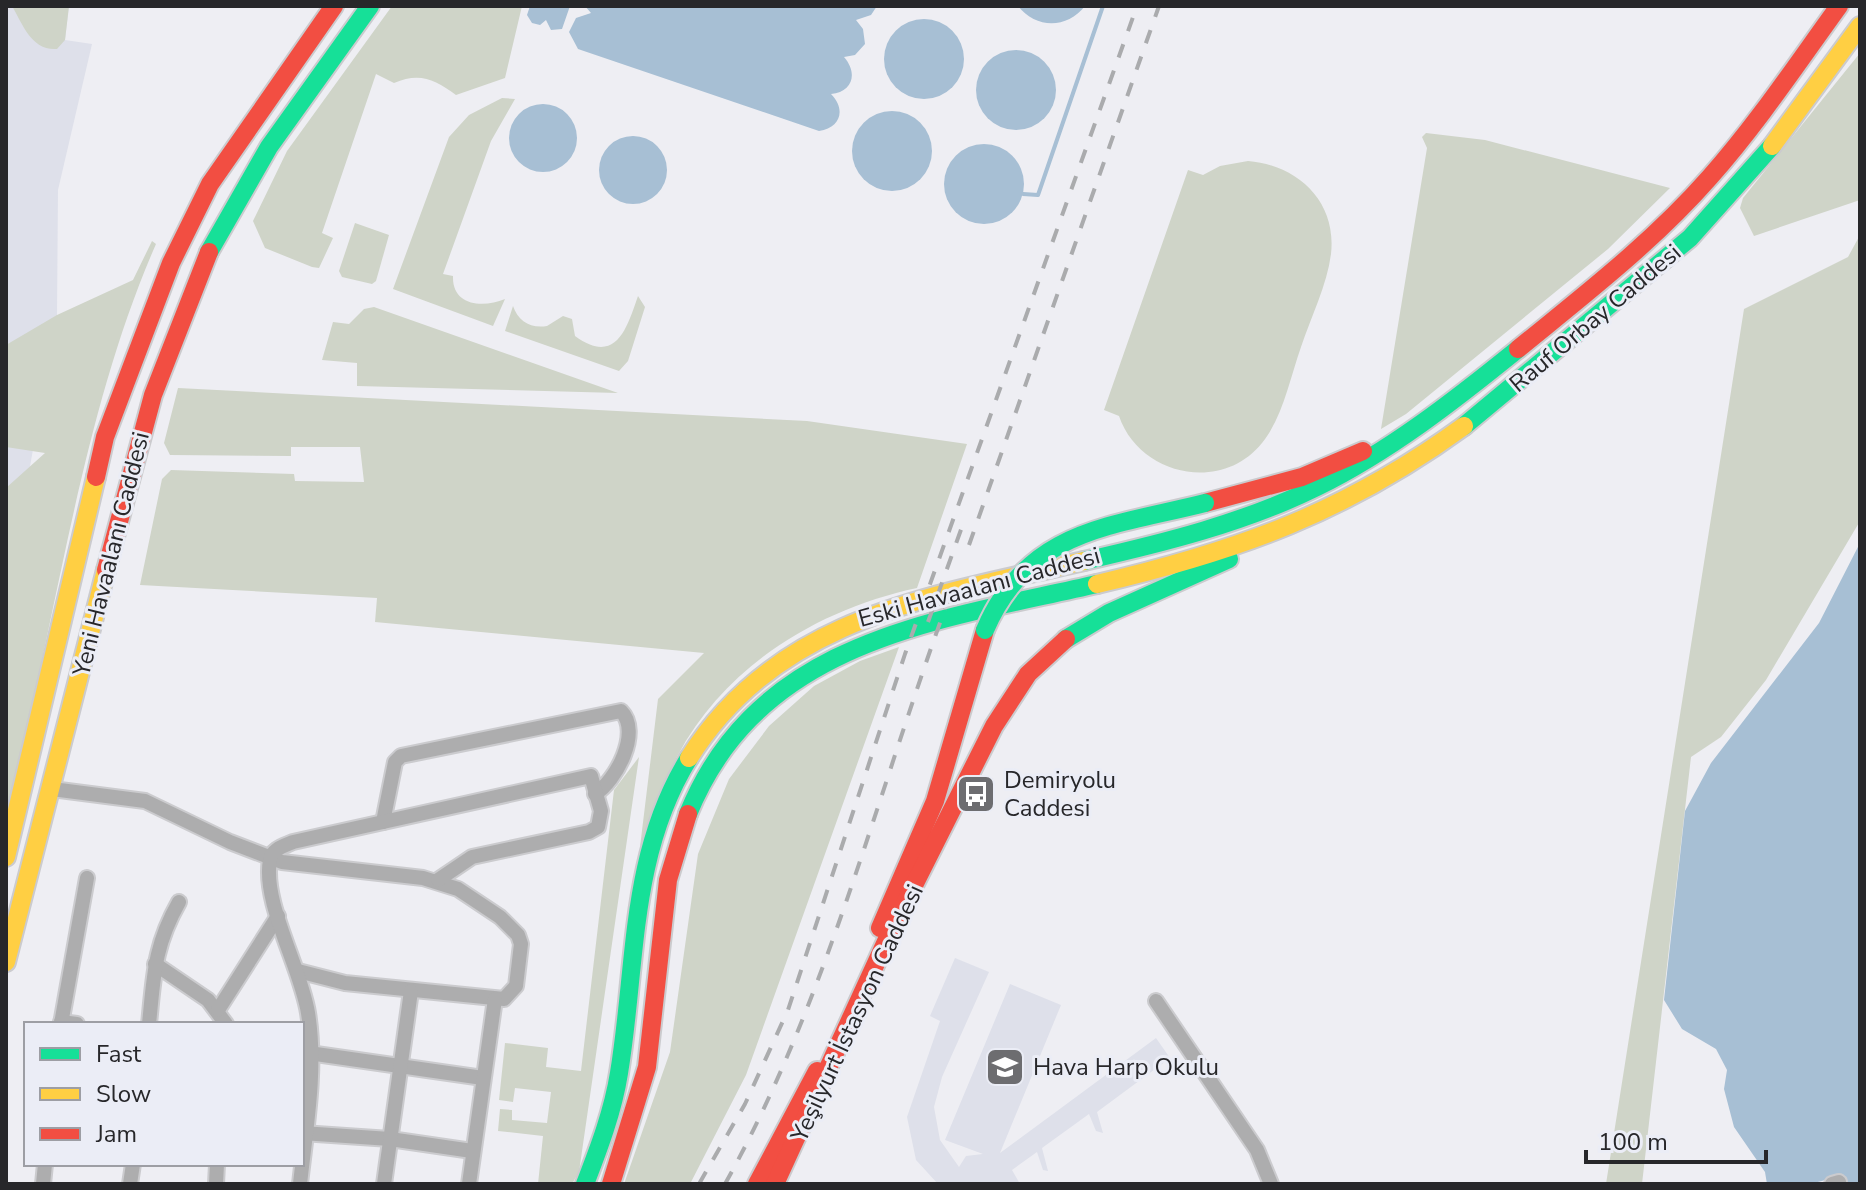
<svg xmlns="http://www.w3.org/2000/svg" width="1866" height="1190" font-family="'Nunito Sans',sans-serif">
<style>
.built{fill:#dee0ea}
.green{fill:#cfd4c8}
.water{fill:#a7bfd4}
.lines{fill:none;stroke-linecap:round;stroke-linejoin:round}
.stream{stroke:#a7bfd4;stroke-width:4}
.street-casing{stroke:#cbcbce;stroke-width:18}
.fast-casing{stroke:#cbcbce;stroke-width:22}
.slow-casing{stroke:#cbcbce;stroke-width:22}
.jam-casing{stroke:#cbcbce;stroke-width:22}
.street{stroke:#adadae;stroke-width:14}
.fast{stroke:#16e098;stroke-width:18}
.slow{stroke:#ffcf43;stroke-width:18}
.jam{stroke:#f24e42;stroke-width:18}
.rail{stroke:#aaabad;stroke-width:4;stroke-dasharray:14 14;stroke-linecap:butt}
.fast-bridge-casing{stroke:#cbcbce;stroke-width:22;stroke-linecap:butt}
.fast-bridge{stroke:#16e098;stroke-width:18}
.labels{text-anchor:middle;dominant-baseline:central;stroke-width:6;stroke-linejoin:round;paint-order:stroke}
.street-label{font-size:24px;fill:#27272a;stroke:#ebedf6}
.poi-label{font-size:24px;fill:#27272a;stroke:#ebedf6;text-anchor:start}
</style>
<rect width="100%" height="100%" fill="#eeeef3"/>
<!-- built -->
<g class="built">
<polygon points="6,6 69,6 65,40 92,44 58,190 57,315 6,601"/>
<polygon points="955,958 989,972 942,1077 934,1107 940,1140 959,1167 966,1156 983,1154 945,1140 1010,984 1061,1005 1000,1153 1156,1038 1170,1058 1097,1112 1103,1133 1096,1131 1089,1114 1042,1148 1048,1171 1043,1170 1037,1152 1012,1170 1020,1184 938,1184 916,1160 907,1117 940,1021 930,1016"/>
</g>
<!-- green -->
<g class="green">
<path d="M12 6H69L65 40 57 49C32 51 23 25 12 6Z"/>
<path d="M392 6H522L505 78 456 95C435 79 419 72 394 83L376 74 322 233 333 238 319 268 312 267 265 248 253 221 287 151Z"/>
<polygon points="1860,53 1860,200 1754,236 1740,208 1743,198"/>
<path d="M502 98 515 99 491 141 443 274 453 276C452 306 483 308 505 299L493 326 393 289 449 137 469 115Z"/>
<polygon points="1426,133 1485,140 1670,188 1608,249 1406,414 1381,429 1427,148 1422,137"/>
<path d="M1248 161C1297 165 1337 201 1331 254 1327 285 1311 317 1301 347 1290 378 1283 417 1262 443 1221 494 1139 475 1119 416L1104 410 1188 170 1203 175 1220 166Z"/>
<polygon points="355,223 389,235 376,281 372,284 342,277 339,271"/>
<polygon points="1860,235 1860,521 1766,680 1721,737 1691,757 1642,1184 1606,1184 1744,309 1848,257"/>
<path d="M152 241 156 244C78 422 57 625 6 812V488L45 453 6 447V345L57 315 133 280Z"/>
<path d="M638 296 645 307 628 361 619 371 505 331 513 306C518 321 531 329 547 326L563 316 572 319 575 336C616 366 627 328 638 296Z"/>
<polygon points="374,307 618,393 357,386 357,363 322,360 333,322 349,324 364,309"/>
<path d="M178 388 807 421 967 444 917 588C819 609 726 665 678 755 662 784 652 817 640 847L658 699 704 653 375 622 377 598 140 585 162 479 171 470 294 474 295 481 364 482 360 447H291V456L170 455 164 443Z"/>
<polygon points="899,647 746,1075 690,1184 624,1184 670,1052 698,854 729,779 769,726 814,686 860,661"/>
<polygon points="639,757 579,1172 572,1184 538,1184 543,1136 498,1131 500,1109 512,1110 512,1120 547,1123 551,1092 515,1088 513,1102 499,1100 505,1043 548,1048 546,1067 581,1071 614,790"/>
</g>
<!-- water -->
<g class="water">
<polygon points="530,6 570,6 562,29 551,30 546,20 540,25 532,23 527,15"/>
<path d="M585 6H877L871 15 856 20 863 29 865 44 855 55 844 57C858 73 853 92 831 94 846 109 841 128 819 131L578 49 569 32 576 18 591 13Z"/>
<path d="M1018 6H1085C1067 29 1036 29 1018 6Z"/>
<circle cx="924" cy="59" r="40"/>
<circle cx="1016" cy="90" r="40"/>
<circle cx="543" cy="138" r="34"/>
<circle cx="892" cy="151" r="40"/>
<circle cx="633" cy="170" r="34"/>
<circle cx="984" cy="184" r="40"/>
<polygon points="1860,543 1860,1184 1842,1184 1841,1176 1810,1184 1767,1184 1765,1172 1734,1127 1724,1089 1727,1070 1716,1049 1682,1029 1664,1000 1685,811 1711,763 1819,623"/>
</g>
<g class="lines">
<!-- stream -->
<polyline class="stream" points="1023,194 1038,195 1103,6"/>
<!-- street casing -->
<g class="street-casing">
<g id="street">
<polyline points="52,789 145,801 230,842 282,862 423,878 458,889 500,917 518,935 521,944 516,986 504,999 345,983 298,971"/>
<path d="M383 822 395 762 401 756 621 711C642 732 616 781 595 794"/>
<polyline points="155,964 208,1000 226,1024"/>
<polyline points="1156,1001 1257,1150 1271,1184"/>
<polyline points="218,1010 278,916"/>
<polyline points="61,1022 77,1024"/>
<polyline points="61,1024 87,878"/>
<path d="M149 1024C154 975 154 946 179 902"/>
<polyline points="302,1052 483,1078"/>
<polyline points="302,1133 390,1139 472,1151"/>
<polyline points="43,1184 45,1164"/>
<polyline points="130,1184 133,1164"/>
<polyline points="216,1184 217,1164"/>
<path d="M300 1184C306 1129 317 1068 308 1013 301 968 262 902 270 860 272 849 284 846 293 842L591 776 601 811 598 827 589 832 472 857 438 880"/>
<polyline points="384,1184 411,991"/>
<polyline points="469,1184 495,999"/>
<polyline points="1832,1184 1839,1182"/>
</g>
</g>
<!-- fast casing -->
<g class="fast-casing">
<g id="fast">
<polyline points="209,252 269,147 370,6"/>
<polyline points="1464,426 1690,238 1772,146"/>
<path d="M1084 561C1163 543 1244 523 1317 487 1390 451 1455 400 1518 349"/>
<polyline points="1066,639 1109,613 1229,559"/>
<path d="M688 814C759 639 937 621 1097 584"/>
<path d="M585 1184C599 1148 613 1111 619 1073 637 964 629 855 689 758"/>
</g>
</g>
<!-- slow casing -->
<g class="slow-casing">
<g id="slow">
<polyline points="1772,146 1860,26"/>
<path d="M1097 584C1238 551 1346 512 1464 426"/>
<path d="M689 758C778 616 934 596 1084 561"/>
<polyline points="6,857 96,477"/>
<polyline points="6,962 106,570"/>
</g>
</g>
<!-- jam casing -->
<g class="jam-casing">
<g id="jam">
<path d="M1518 349C1584 295 1653 242 1710 177 1757 124 1797 64 1839 6"/>
<polyline points="96,477 105,437 171,263 210,184 334,6"/>
<polyline points="1205,503 1302,477 1363,451"/>
<polyline points="106,570 153,395 209,252"/>
<polyline points="880,928 935,801 985,630"/>
<polyline points="611,1184 647,1067 668,880 688,814"/>
<polyline points="757,1184 817,1071"/>
<polyline points="775,1184 888,937 994,726 1028,674 1066,639"/>
</g>
</g>
<!-- street -->
<use href="#street" class="street"/>
<!-- fast -->
<use href="#fast" class="fast"/>
<!-- slow -->
<use href="#slow" class="slow"/>
<!-- jam -->
<use href="#jam" class="jam"/>
<!-- rail -->
<g class="rail">
<polyline points="969,545 1159,6"/>
<polyline points="928,622 963,524"/>
<polyline points="699,1184 745,1104 788,1010 905,654 1137,6"/>
<path d="M725 1184C825 1005 875 801 945 609"/>
</g>
<!-- fast-bridge casing -->
<g class="fast-bridge-casing">
<path id="fast-bridge" d="M985 630C1028 529 1110 527 1205 503"/>
</g>
<!-- fast-bridge -->
<use href="#fast-bridge" class="fast-bridge"/>
</g>
<!-- icons -->
<defs>
<g id="bus-square" transform="scale(2)"><rect x="-9" y="-9" width="18" height="18" rx="4" fill="#6d6d70" stroke="#ebedf6"/><path d="M-5-6H5V4H4V6H2V4H-2V6H-4V4H-5ZM-3.5-4V0h7V-4ZM-3.5 1.2v1.5H-2V1.2ZM2 1.2v1.5H3.5V1.2Z" fill="#fff"/></g>
<g id="school-square" transform="scale(2)"><rect x="-9" y="-9" width="18" height="18" rx="4" fill="#6d6d70" stroke="#ebedf6"/><path d="M0-5L7-2L0 1L-7-2ZM-4 1L0 2.5L4 1V4Q0 6-4 4Z" fill="#fff"/></g>
</defs>
<g fill-rule="evenodd">
<use href="#bus-square" x="976" y="794"/>
<use href="#school-square" x="1005" y="1067"/>
</g>
<g class="labels">
<!-- street labels -->
<g class="street-label">
<text transform="translate(1595 318) rotate(-40)">Rauf Orbay Caddesi</text>
<text transform="translate(111 554) rotate(-76)">Yeni Havaalanı Caddesi</text>
<text transform="translate(979 587) rotate(-15)">Eski Havaalanı Caddesi</text>
<text transform="translate(857 1013) rotate(-65)">Yeşilyurt İstasyon Caddesi</text>
</g>
<!-- poi labels -->
<g class="poi-label">
<text x="1004" y="780">Demiryolu<tspan x="1004" dy="28">Caddesi</tspan></text>
<text x="1033" y="1067">Hava Harp Okulu</text>
</g>
</g>
<!-- border -->
<rect width="1866" height="1190" fill="none" stroke="#27272a" stroke-width="16"/>
<!-- legend -->
<rect x="24" y="1022" width="280" height="144" fill="#ebedf6" stroke="#9d9ea4" stroke-width="2"/>
<rect x="40" y="1048" width="40" height="12" fill="#16e098" stroke="#9d9ea4" stroke-width="2"/>
<text x="96" y="1062" font-size="24" fill="#27272a">Fast</text>
<rect x="40" y="1088" width="40" height="12" fill="#ffcf43" stroke="#9d9ea4" stroke-width="2"/>
<text x="96" y="1102" font-size="24" fill="#27272a">Slow</text>
<rect x="40" y="1128" width="40" height="12" fill="#f24e42" stroke="#9d9ea4" stroke-width="2"/>
<text x="96" y="1142" font-size="24" fill="#27272a">Jam</text>
<!-- scale -->
<path d="M1586 1150v12h180v-12" fill="none" stroke="#27272a" stroke-width="4"/>
<text x="1598" y="1150" font-size="24" fill="#27272a" stroke="#ebedf6" stroke-width="6" paint-order="stroke">100 m</text>
</svg>
